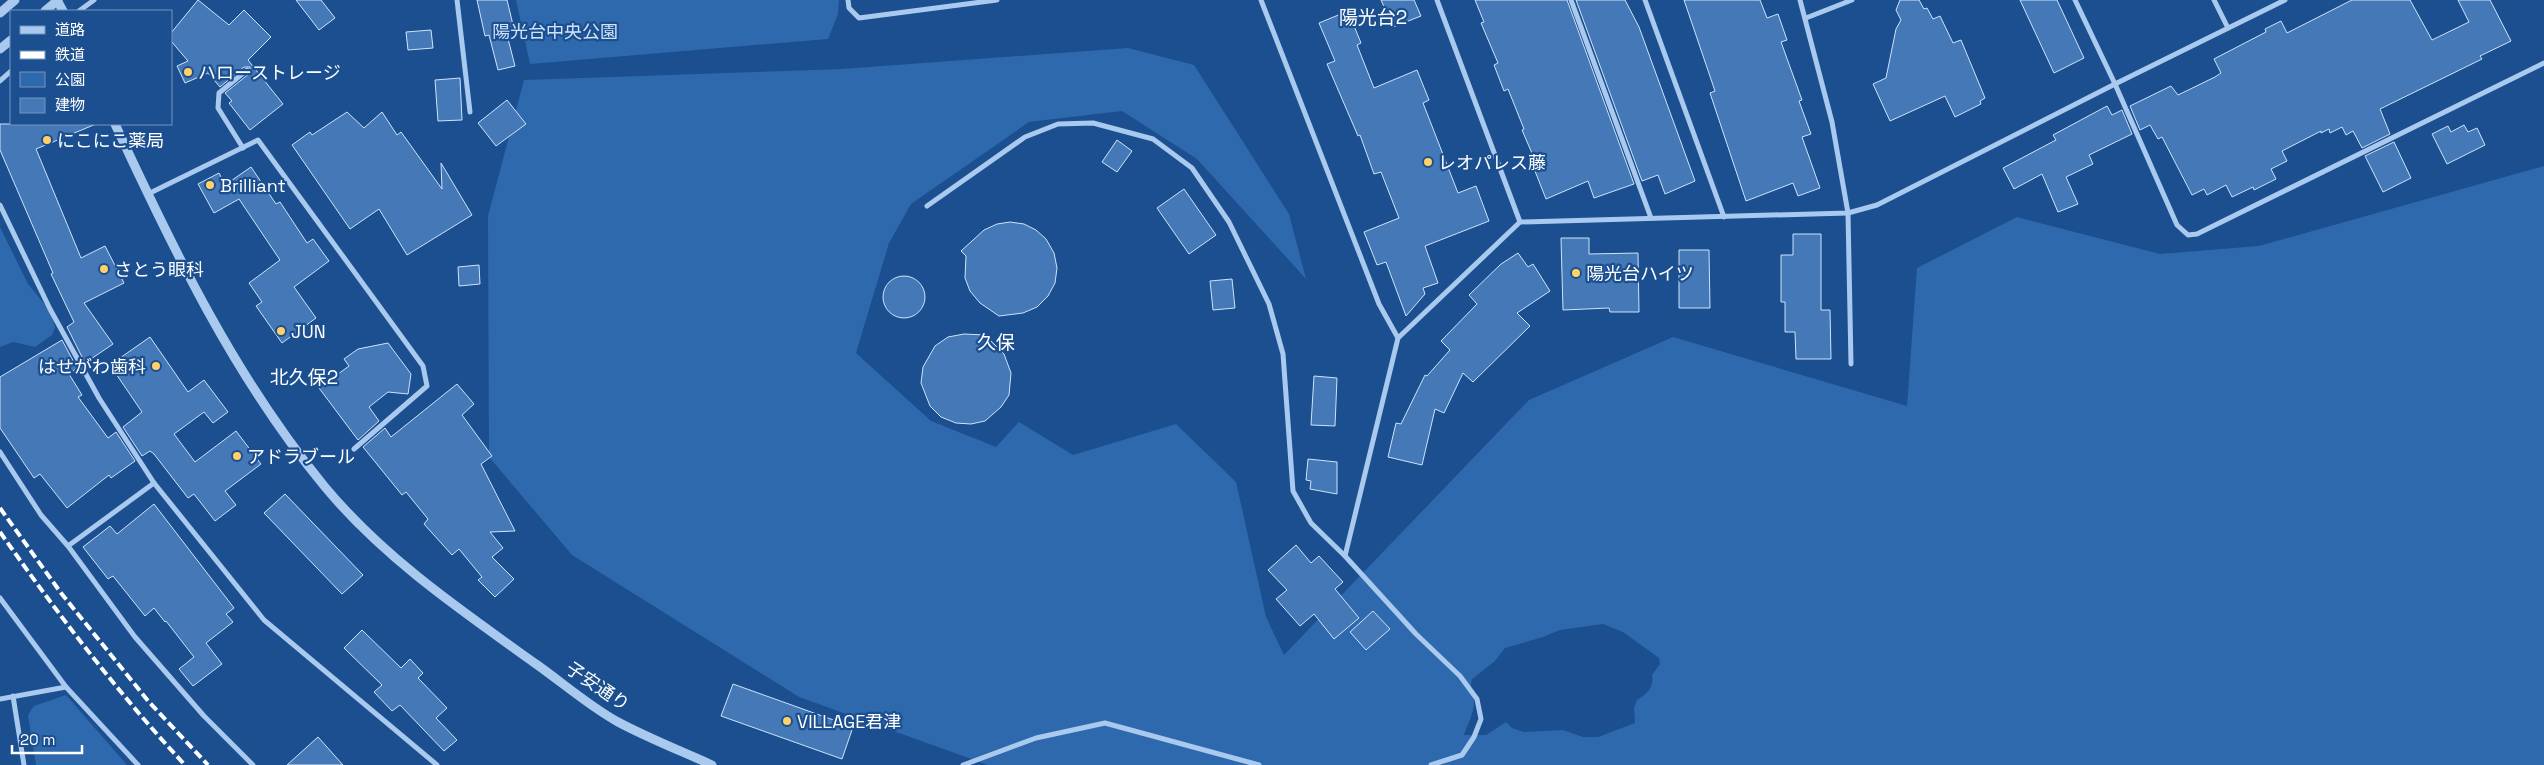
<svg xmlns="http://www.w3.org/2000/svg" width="2544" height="765" font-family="'Space Grotesk','Noto Sans JP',sans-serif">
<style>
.green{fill:#2e69ad;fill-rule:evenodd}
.building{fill:#4478b7;stroke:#cfe3fa}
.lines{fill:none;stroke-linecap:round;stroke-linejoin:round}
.minor{stroke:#a9c9ee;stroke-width:5}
.tertiary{stroke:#a9c9ee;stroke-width:9}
.rail{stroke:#fff;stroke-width:4;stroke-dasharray:9 4;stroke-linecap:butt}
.tertiary-bridge{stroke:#a9c9ee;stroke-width:9}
.poi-dot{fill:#ffd166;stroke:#1b4f8f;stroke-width:2}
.labels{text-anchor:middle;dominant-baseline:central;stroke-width:4.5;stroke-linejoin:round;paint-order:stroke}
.park-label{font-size:18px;fill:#cfe3fa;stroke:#1b4f8f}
.poi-label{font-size:18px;fill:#fff;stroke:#1b4f8f;text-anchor:start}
.street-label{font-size:18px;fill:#fff;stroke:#1b4f8f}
.neighbourhood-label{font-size:19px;fill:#fff;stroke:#1b4f8f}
</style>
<rect width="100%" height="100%" fill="#1b4f8f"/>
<!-- green -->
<g class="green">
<polygon points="516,0 839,0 838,14 828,39 530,64"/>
<path d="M1128 48 1194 65 1289 214 1306 279 1197 159 1122 111 1029 122 911 204 889 243 856 353 931 421 996 447 1019 422 1073 455 1176 424 1236 482 1266 617 1284 655 1529 400 1673 337 1907 406 1917 268 2017 217 2160 254 2259 246 2544 166V765H988L799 697 572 555 489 457 488 216 524 80 842 69ZM1603 624 1623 632 1659 658 1660 664 1652 675C1654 688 1647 694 1637 700L1634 708 1635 723 1598 737H1583L1563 730 1524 732 1512 728 1506 722 1486 735H1464C1468 723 1475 712 1474 699 1473 691 1469 686 1472 679L1495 661 1505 648 1543 637 1560 630Z"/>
<polygon points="0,227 28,284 50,311 55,327 52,335 35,347 13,342 0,347"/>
<polygon points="66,695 127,765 36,765 28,715 34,706"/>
</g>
<!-- building -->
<g class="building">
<polygon points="198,0 229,25 244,10 271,37 248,60 283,104 250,130 229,103 232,101 225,93 250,73 250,67 244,67 220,87 208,73 185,83 177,66 188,61 171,41 171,33"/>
<polygon points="296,0 321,0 335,18 319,30"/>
<polygon points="477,0 507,0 514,29 506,31 515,66 498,70 489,35 485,36"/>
<polygon points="1381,0 1414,0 1421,16 1393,27"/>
<polygon points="1475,0 1567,0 1634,184 1594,198 1588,181 1546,199 1533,166 1537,165 1522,130 1524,129 1508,89 1504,91 1494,65 1498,63 1481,23 1484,22"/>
<polygon points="1576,0 1625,0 1639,27 1695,181 1665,194 1658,175 1642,181"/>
<polygon points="1684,0 1760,0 1767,18 1778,14 1787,40 1781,42 1802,100 1799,101 1811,134 1802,137 1820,188 1798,196 1793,183 1746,201 1710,93 1715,91"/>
<polygon points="1900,0 1919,0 1924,9 1927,8 1933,19 1940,16 1953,43 1961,40 1985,98 1980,101 1981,104 1955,117 1945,96 1890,121 1873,84 1886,78 1896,29 1901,20 1896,10"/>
<polygon points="2020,0 2057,0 2084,58 2054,73"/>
<polygon points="2352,0 2410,0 2432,40 2469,22 2458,0 2490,0 2511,41 2480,56 2482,59 2380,109 2390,134 2362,148 2353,131 2346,135 2342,127 2330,133 2329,129 2321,133 2321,131 2282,151 2287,161 2271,169 2276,179 2254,190 2253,187 2232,197 2226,185 2207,195 2204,189 2192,195 2162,137 2158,139 2150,125 2140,130 2130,106 2171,86 2178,95 2215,77 2221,73 2214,59 2266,32 2265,29 2281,21 2287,33"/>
<polygon points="1348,11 1361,43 1357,45 1374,88 1417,70 1429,100 1423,103 1458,193 1476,186 1489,221 1425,246 1438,283 1423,288 1425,294 1406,316 1386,262 1377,265 1364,232 1399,218 1381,172 1374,174 1360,135 1358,136 1327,64 1335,61 1319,23"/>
<polygon points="431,30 433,48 408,50 406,32"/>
<polygon points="460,78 462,120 438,121 435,80"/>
<polygon points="507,100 526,124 496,146 478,123"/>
<polygon points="2107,106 2112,115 2122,110 2132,134 2089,155 2093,164 2066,177 2078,204 2058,212 2042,174 2014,189 2003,168 2056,140 2053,135"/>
<polygon points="347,112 364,128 382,112 397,135 401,132 442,189 441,163 472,215 407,255 379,209 350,229 292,145 310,132 312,135"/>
<polygon points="0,124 96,124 36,149 81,258 105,246 124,283 84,303 113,344 85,363 67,327 74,322 51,274 53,273 0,150"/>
<polygon points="2464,125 2468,132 2477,128 2485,145 2447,164 2432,134 2448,126 2451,132"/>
<polygon points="1117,140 1132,151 1117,172 1102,162"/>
<polygon points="2394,142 2411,178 2383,192 2365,156"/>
<polygon points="251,167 276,204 280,202 307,243 313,239 329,261 294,287 316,318 282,343 256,306 262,302 249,283 280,260 239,199 214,213 198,184 219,173 225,185"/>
<polygon points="1184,189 1216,235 1189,254 1157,208"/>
<polygon points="1010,222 1024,224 1036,230 1046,239 1054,253 1057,268 1055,283 1048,296 1037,307 1023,313 999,316 980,303 970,291 965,278 966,256 961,251 984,230 997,224"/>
<polygon points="1793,234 1821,234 1821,310 1830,310 1831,359 1796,359 1795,332 1785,332 1785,302 1781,302 1781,255 1793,255"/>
<polygon points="1561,238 1589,238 1589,254 1638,253 1639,312 1610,312 1609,308 1563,310"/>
<polygon points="1679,250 1709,250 1710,308 1679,308"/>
<polygon points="1518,253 1528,267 1533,264 1550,291 1517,313 1530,326 1473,382 1463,373 1444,413 1435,409 1422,465 1388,457 1396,423 1401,424 1425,375 1427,376 1450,350 1441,341 1477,304 1469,295 1501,264"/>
<polygon points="479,265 480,284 459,286 458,267"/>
<circle cx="904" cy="297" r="21"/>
<polygon points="1232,279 1235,308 1213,310 1210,281"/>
<polygon points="964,334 985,335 1004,354 1011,373 1009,395 1001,407 985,421 971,424 956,423 941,417 930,406 921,383 923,367 935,346 948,337"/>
<polygon points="150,337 188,392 204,380 228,412 213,423 204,412 174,434 195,462 236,431 261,464 225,491 236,505 215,521 194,494 188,498 154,454 150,451 142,456 123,427 142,412 110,365"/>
<polygon points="62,340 77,368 69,374 82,395 78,397 108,438 116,432 135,461 111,478 109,475 67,508 40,474 34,478 0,428 0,377"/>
<polygon points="388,343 411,374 408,394 388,392 369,407 379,421 358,440 319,388 349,366 344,359 358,349"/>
<polygon points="1314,376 1337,378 1335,426 1311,425"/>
<polygon points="457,384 474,404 462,415 492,456 481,464 515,531 490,532 503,548 492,557 514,579 495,597 478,580 482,577 459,549 452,555 424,524 428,519 406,492 402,495 363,447 385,428 391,437"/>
<polygon points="1308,459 1337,462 1337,494 1310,489 1311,481 1306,480"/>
<polygon points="285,494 363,575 342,594 264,513"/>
<polygon points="154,504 234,608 226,614 233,622 206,643 222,664 193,686 179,669 194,657 166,621 165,622 154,608 145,616 113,576 108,579 83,547 110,526 117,534"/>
<polygon points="1296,545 1311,563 1319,556 1343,582 1335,589 1359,618 1334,639 1314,614 1300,626 1276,599 1287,590 1268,570"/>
<polygon points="1373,611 1390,629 1366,650 1350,632"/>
<polygon points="362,630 401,668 410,659 423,673 418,678 447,708 436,718 457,740 444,751 400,705 392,711 374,692 382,685 344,648"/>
<polygon points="733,684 853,727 842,759 721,716"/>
<polygon points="318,737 343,765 287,765"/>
</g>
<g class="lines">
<!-- minor -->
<g class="minor">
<polyline points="457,0 470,112"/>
<polyline points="848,0 849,8 859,18 997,0"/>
<polyline points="1261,0 1379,304 1398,338"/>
<polyline points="1437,0 1520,222"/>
<polyline points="1571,0 1651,218"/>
<polyline points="1645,0 1724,217"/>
<polyline points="1800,0 1832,122 1848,213 1851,364"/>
<polyline points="2075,0 2115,84 2177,225 2188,235 2197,234 2544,63"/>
<polyline points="2214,0 2228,28"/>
<polyline points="79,11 94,0"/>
<polyline points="1806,18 1852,0"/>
<polyline points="0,81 11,71"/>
<polyline points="243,148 218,108 219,93 247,70"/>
<polyline points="148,194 258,140 423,366 427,386 354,449"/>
<polyline points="0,205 50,309 99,398 154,483 264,620 437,765"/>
<polyline points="927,206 1025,137 1058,124 1093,123 1153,139 1192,168 1229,222 1269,304 1283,354 1293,491 1311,523 1345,556 1416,634 1460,676 1477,699 1481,719 1474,737 1462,755 1431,765"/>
<polyline points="0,452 41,515 68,546 135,637 204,716 253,765"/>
<polyline points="68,546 154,483"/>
<polyline points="1345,556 1398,338 1520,222 1848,213 1877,205 2115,84 2285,0"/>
<polyline points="0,598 66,687 138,765"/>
<polyline points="13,696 24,765"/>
<polyline points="0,699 66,687"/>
<polyline points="963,765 1036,738 1105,723 1259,765"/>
</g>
<!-- tertiary -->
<g class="tertiary">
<polyline points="57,0 63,11"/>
<polyline points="0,13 15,0"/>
<polyline points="0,49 11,40"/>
<path d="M115 124C174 251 235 378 325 487 384 558 462 611 536 664 563 683 589 706 618 722 648 738 681 751 712 765"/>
</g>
<!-- rail -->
<g class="rail">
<polyline points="0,508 61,593 149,702 208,765"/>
<path d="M0 532C57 613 117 692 185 765"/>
</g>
<!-- tertiary-bridge -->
<polyline class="tertiary-bridge" points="45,11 58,0"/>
</g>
<!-- markers -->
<g class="poi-dot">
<circle cx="188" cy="72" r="5"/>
<circle cx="47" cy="140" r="5"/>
<circle cx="1428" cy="162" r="5"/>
<circle cx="210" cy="185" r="5"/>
<circle cx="104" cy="269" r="5"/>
<circle cx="1576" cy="273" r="5"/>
<circle cx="281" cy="331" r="5"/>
<circle cx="156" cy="366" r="5"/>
<circle cx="237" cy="456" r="5"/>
<circle cx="787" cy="721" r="5"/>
</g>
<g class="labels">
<!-- park labels -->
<g class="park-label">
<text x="555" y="31">陽光台中央公園</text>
</g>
<!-- poi labels -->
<g class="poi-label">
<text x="198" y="72">ハローストレージ</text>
<text x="57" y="140">にこにこ薬局</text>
<text x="1438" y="162">レオパレス藤</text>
<text x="220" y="185">Brilliant</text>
<text x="114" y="269">さとう眼科</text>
<text x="1586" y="273">陽光台ハイツ</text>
<text x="291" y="331">JUN</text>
<text x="146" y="366" text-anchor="end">はせがわ歯科</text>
<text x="247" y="456">アドラブール</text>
<text x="797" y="721">VILLAGE君津</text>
</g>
<!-- street labels -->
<g class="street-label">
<text transform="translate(598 686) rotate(34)">子安通り</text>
</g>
<!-- neighbourhood labels -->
<g class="neighbourhood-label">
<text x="1373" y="17">陽光台2</text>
<text x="996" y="342">久保</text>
<text x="304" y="377">北久保2</text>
</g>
</g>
<!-- legend -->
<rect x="10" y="10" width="162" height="115" fill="#1b4f8f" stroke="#7695bc"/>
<rect x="20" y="26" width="25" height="8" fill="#a9c9ee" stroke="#7695bc"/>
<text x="55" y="35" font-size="15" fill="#ffffff">道路</text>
<rect x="20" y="51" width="25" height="8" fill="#ffffff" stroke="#7695bc"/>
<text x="55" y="60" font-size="15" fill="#ffffff">鉄道</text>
<rect x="20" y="72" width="25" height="15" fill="#2e69ad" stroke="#7695bc"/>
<text x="55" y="85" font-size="15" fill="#ffffff">公園</text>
<rect x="20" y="98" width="25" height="15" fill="#4478b7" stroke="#7695bc"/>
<text x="55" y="110" font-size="15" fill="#ffffff">建物</text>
<!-- scale -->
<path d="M12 745v8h70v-8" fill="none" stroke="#ffffff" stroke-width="2.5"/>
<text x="20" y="745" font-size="15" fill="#ffffff" stroke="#1b4f8f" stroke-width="4" paint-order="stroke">20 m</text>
</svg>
